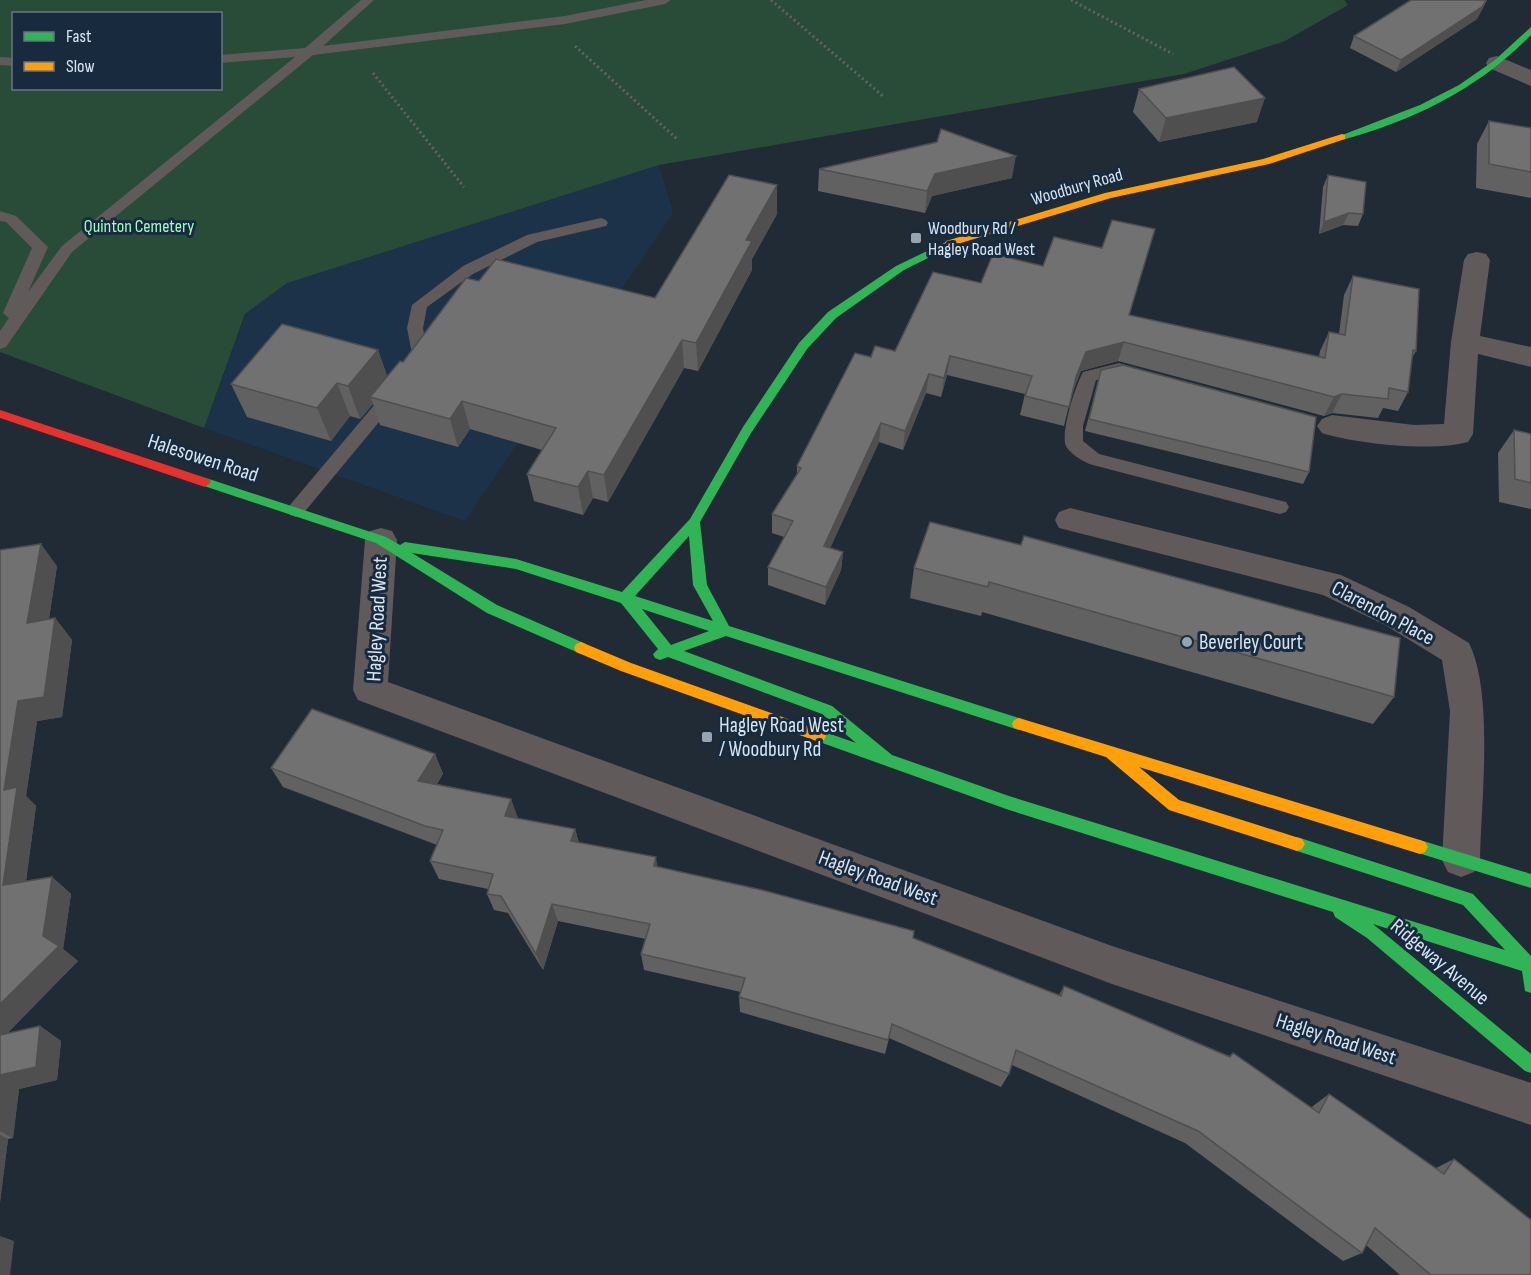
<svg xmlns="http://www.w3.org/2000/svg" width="1531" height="1275" font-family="'Sofia Sans Condensed',sans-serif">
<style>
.built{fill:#1c3249}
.green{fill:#284c37;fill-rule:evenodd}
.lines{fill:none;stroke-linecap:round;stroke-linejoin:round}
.path{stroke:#636265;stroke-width:3;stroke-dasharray:2 3;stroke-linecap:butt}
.lane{fill:#615a5b;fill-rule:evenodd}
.street{fill:#615a5b;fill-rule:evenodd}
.fast{fill:#30b455;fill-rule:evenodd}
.slow{fill:#ff9f0a;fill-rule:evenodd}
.jam{fill:#e5322d;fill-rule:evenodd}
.wall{fill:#616162}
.shaded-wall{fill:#4f4f50}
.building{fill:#717172;stroke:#4f4f50;stroke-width:1.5}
.poi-dot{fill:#98a3b0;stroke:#182b3e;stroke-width:2}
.labels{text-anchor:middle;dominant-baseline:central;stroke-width:6;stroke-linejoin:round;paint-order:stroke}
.far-street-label{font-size:18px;fill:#d8e4f1;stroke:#182b3e}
.far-park-label{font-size:18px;fill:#a3fbbf;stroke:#182b3e}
.far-poi-label{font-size:18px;fill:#d8e4f1;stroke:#182b3e;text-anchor:start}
.street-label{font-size:21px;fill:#d8e4f1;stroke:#182b3e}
.poi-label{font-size:21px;fill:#d8e4f1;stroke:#182b3e;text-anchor:start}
</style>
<rect width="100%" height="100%" fill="#202b36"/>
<!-- built -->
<polygon class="built" points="659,165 673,213 465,521 204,428 246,314 286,283"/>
<!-- green -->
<path class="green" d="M0 0H1344L1348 5 1285 41 1184 74 659 165 287 283 245 314 204 428 0 352ZM14 14H220V88H14Z"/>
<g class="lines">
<!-- path -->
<g class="path">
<polyline points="771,0 884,97"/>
<polyline points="1071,0 1173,54"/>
<polyline points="575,46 677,139"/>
<polyline points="373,73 464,187"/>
</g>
<!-- lane -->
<g class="lane">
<polygon points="361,0 374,0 323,46 565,16 646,0 671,0 665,4 565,24 313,55 72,252 6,347 0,349 0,331 9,318 3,313 32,248 6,222 0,221 0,211 16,216 48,247 28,292 62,246 295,57 220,63 220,55 305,48"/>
<polygon points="0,57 14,58 14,66 0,65"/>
<polygon points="601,218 606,220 608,223 606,226 537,242 473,274 427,307 423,328 428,354 418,370 406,370 404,366 412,354 407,328 412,305 463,266 527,235"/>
<path d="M1119 363 1132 367 1134 371 1132 375 1126 377 1119 375 1096 380 1083 426V441L1099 454 1286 502 1289 507 1286 512 1280 514 1093 465C1085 463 1070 454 1066 446 1060 433 1076 384 1083 372Z"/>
<polygon points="392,389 398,391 400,395 398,399 302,515 296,517 290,515 287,510 290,505 386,391"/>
</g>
<!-- street -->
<g class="street">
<polygon points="1497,56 1531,70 1531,86 1489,68 1486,63 1489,58"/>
<path d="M1477 252 1486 254 1490 260 1480 336 1531 347V367L1478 354 1473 434 1468 442C1434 452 1356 444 1322 433L1317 426 1322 419 1332 415 1414 425 1444 424 1451 342 1464 260 1468 254Z"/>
<path d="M1070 508 1341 575 1409 607 1469 643C1494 694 1481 802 1480 860L1474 872 1461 877 1448 872 1442 860 1450 711 1442 660 1385 625 1323 595 1059 528 1055 520 1059 512Z"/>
<polygon points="381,528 392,531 397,540 388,682 1112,946 1531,1083 1531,1125 1112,984 358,700 353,690 365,540 370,531"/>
</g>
<!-- fast -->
<g class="fast">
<path d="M1531 27V35C1478 89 1415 120 1342 140L1337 137 1420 105 1459 85 1495 60Z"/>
<path d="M950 240 955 243 954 245 904 270 836 318 807 349 751 433 700 522 707 585 729 626 1019 718 1024 720 1026 724 1024 728 1019 730 726 636 684 651 832 706 892 755 1009 796 1505 950 1463 905 1297 851 1292 849 1289 844 1292 839 1297 837 1473 894 1531 956V993L1525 991 1522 971 1373 924 1531 1054V1073L1525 1071 1367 938 1335 917 1333 912 1009 810 814 740 812 736 814 732 819 730 856 743 822 714 668 657 660 660 655 658 653 654 658 649 621 603 516 569 412 553 497 605 586 644 588 648 586 652 581 654 487 613 376 543 201 485 199 482 201 479H209L386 537 400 545 405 542 516 559 622 592 690 519 743 427 799 343 828 312 896 266ZM689 536 693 585 713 621 635 596ZM642 609 709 631 671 645Z"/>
<polygon points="1420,840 1531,874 1531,888 1415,852 1412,847 1415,842"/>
</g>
<!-- slow -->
<g class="slow">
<polygon points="1342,134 1345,135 1345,139 1269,164 1111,198 954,245 946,245 945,243 946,241 1105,193 1263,159"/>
<polygon points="581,642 631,663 824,732 826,736 824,740 819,742 621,671 576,652 574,648 576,644"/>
<polygon points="1019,718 1420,840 1425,842 1428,847 1425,852 1420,854 1139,767 1179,800 1302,839 1305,844 1302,849 1297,851 1169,810 1106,757 1014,728 1012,724 1014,720"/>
</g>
<!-- jam -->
<polygon class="jam" points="0,410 209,479 211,482 205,487 0,418"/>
</g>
<!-- wall -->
<g class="wall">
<polygon points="1411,0 1487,0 1477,19 1396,72 1350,48 1354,36"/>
<polygon points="1139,89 1257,122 1159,142 1133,112"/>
<polygon points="1489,121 1531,128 1531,198 1476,188 1477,144"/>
<polygon points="937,142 1012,178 932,196 925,213 818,191 819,169"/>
<polygon points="1328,175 1363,214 1358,226 1343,225 1319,234 1323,187"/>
<polygon points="777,214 752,259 752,270 698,371 684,368 608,502 593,498 583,515 534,501 527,474 542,450 470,429 458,447 380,425 373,404 360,419 350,416 331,441 247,417 231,384 378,350 387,376 403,362 479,281 655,298"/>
<polygon points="1353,276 1416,351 1412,358 1408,392 1398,411 1383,408 1378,418 1332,413 1324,416 1118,361 1081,371 1072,393 1064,426 1020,415 1025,394 947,375 941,397 926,393 903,450 879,442 830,548 843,552 841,570 825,605 768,585 768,567 784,537 772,533 772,514 797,475 797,466 871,357 895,351 981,283 1129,315 1319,357 1320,351 1329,332 1339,334 1344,295"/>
<polygon points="1098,382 1309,472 1303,484 1085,431"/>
<polygon points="1514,430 1531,434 1531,509 1499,502 1498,453"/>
<polygon points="930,522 1394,697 1373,724 982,612 981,616 910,598 914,568"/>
<polygon points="0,550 57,566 49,619 55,618 72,640 62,717 37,721 26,796 36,806 26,881 52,877 71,894 63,949 78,961 7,1033 40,1026 61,1041 57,1080 19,1089 13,1138 8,1139 0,1202"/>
<polygon points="435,754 443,774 437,784 511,799 517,819 575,829 579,843 658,867 913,938 1059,995 1064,986 1229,1056 1233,1053 1311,1108 1313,1106 1329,1094 1436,1168 1454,1159 1531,1275 1400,1275 1366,1245 1362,1253 1343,1261 1185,1143 1012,1065 1009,1074 1001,1087 889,1038 885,1054 740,1012 739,997 741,992 644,970 641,954 646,939 558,921 543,970 508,913 494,910 487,894 488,889 439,879 430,861 437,845 283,787 271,768"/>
</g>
<!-- shaded-wall -->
<g class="shaded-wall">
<polygon points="1486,0 1487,0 1477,19 1396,72 1401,60"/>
<polygon points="1265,98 1257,122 1159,142 1166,118"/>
<polygon points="1016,156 1012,178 932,196 925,213 927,191 935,174"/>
<polygon points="777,185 777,214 752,259 752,270 698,371 696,343 746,240"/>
<polygon points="1349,213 1343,225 1319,234 1324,222"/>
<polygon points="682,340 684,368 608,502 604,475"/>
<polygon points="1124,342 1118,361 1081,371 1071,397 1076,377 1086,352"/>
<polygon points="378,350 390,384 370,397 373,404 360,419 348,386"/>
<polygon points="950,356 947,375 941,397 944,378"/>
<polygon points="929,374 926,393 903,450 905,431"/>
<polygon points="337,383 350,416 331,441 317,408"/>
<polygon points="1342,394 1332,413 1324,416 1334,397"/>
<polygon points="462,401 470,429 458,447 450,419"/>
<polygon points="881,423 879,442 823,564 824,546"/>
<polygon points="588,471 593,498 583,515 578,487"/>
<polygon points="41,544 57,566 45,644 27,623"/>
<polygon points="843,552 841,570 825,605 826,587"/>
<polygon points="55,618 72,640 62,717 37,721 26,796 36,806 23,902 3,885 4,790 18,701"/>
<polygon points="435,754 443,774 427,800 418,781"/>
<polygon points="511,799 518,818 511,835 505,816"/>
<polygon points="575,829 580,847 571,841"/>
<polygon points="656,857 659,875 654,866"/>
<polygon points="52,877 71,894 63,949 78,961 0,1041 0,1004 43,936"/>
<polygon points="552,904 558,921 543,970 536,954"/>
<polygon points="40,1026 61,1041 57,1080 19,1089 13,1138 0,1131 0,1075"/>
<polygon points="0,1135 8,1139 0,1202"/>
<polygon points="0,1236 14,1241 10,1275 0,1275"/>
</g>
<!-- building -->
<g class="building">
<polygon points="1411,0 1486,0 1482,7 1401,60 1354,36"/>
<polygon points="1234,67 1265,98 1166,118 1139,89"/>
<polygon points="1489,121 1531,128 1531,172 1489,164"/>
<polygon points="941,129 1016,156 935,174 927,191 819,169 937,142"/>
<polygon points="729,175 777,185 746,240 752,241 696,343 682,340 604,475 588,471 578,487 527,474 556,428 462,401 450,419 370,397 400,361 403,362 466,278 479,281 496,259 655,298"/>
<polygon points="1328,175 1366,182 1363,214 1349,213 1324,222"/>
<polygon points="1112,220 1155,229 1129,315 1325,358 1329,332 1345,335 1353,276 1419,289 1416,351 1413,350 1408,392 1389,388 1388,399 1342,394 1334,397 1124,342 1086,352 1076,377 1069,407 1025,396 1032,376 950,356 944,378 929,374 905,431 881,423 824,546 843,552 826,587 768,567 793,521 772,514 801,468 797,466 855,353 871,357 875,346 895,351 933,272 981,283 993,254 1043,266 1054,237 1102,248"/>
<polygon points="282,324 378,350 348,386 337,383 317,408 231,384"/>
<polygon points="1123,365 1316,417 1309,472 1089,419 1101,370"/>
<polygon points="1514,430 1531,434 1531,483 1515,479"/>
<polygon points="930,522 1021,545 1024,536 1400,638 1394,697 989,582 988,587 914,568"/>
<polygon points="41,544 27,623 55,618 44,697 18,701 4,790 17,787 3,885 52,877 43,936 59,946 0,1004 0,550"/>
<polygon points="312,709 435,754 418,781 511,799 505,816 575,829 571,841 656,857 654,866 762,890 914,931 913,938 1061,996 1064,986 1230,1057 1233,1053 1319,1113 1329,1094 1444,1174 1454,1159 1531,1220 1531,1275 1431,1275 1375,1228 1362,1253 1198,1131 1016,1050 1009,1074 892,1024 888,1040 739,997 745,978 641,954 650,924 552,904 536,954 501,896 487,894 493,874 430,861 443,830 425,826 271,768"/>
<polygon points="40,1026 36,1067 0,1075 0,1035"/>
</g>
<!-- markers -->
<g class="poi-dot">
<rect x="910" y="232" width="12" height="12" rx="3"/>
<circle cx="1187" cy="642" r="6"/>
<rect x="701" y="731" width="12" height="12" rx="3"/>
</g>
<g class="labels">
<!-- far-street labels -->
<g class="far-street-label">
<text transform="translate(1077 187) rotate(-16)">Woodbury Road</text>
</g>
<!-- far-park labels -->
<g class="far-park-label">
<text x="139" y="226">Quinton Cemetery</text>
</g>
<!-- far-poi labels -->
<g class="far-poi-label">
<text x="928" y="228">Woodbury Rd /<tspan x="928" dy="21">Hagley Road West</tspan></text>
</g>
<!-- street labels -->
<g class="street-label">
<text transform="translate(203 458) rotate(18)">Halesowen Road</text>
<text transform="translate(1383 613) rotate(28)">Clarendon Place</text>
<text transform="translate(377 619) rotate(-87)">Hagley Road West</text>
<text transform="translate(878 878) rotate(20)">Hagley Road West</text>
<text transform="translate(1440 962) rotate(40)">Ridgeway Avenue</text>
<text transform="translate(1336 1039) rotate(18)">Hagley Road West</text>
</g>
<!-- poi labels -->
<g class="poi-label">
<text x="1199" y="642">Beverley Court</text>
<text x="719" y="725">Hagley Road West<tspan x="719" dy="24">/ Woodbury Rd</tspan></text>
</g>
</g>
<!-- legend -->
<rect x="12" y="12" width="210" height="78" fill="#182b3e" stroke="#657586" stroke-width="1.5"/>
<rect x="24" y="32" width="30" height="9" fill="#30b455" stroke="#657586" stroke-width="1.5"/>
<text x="66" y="42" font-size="18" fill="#d8e4f1">Fast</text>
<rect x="24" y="62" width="30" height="9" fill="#ff9f0a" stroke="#657586" stroke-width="1.5"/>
<text x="66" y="72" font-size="18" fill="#d8e4f1">Slow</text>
</svg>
